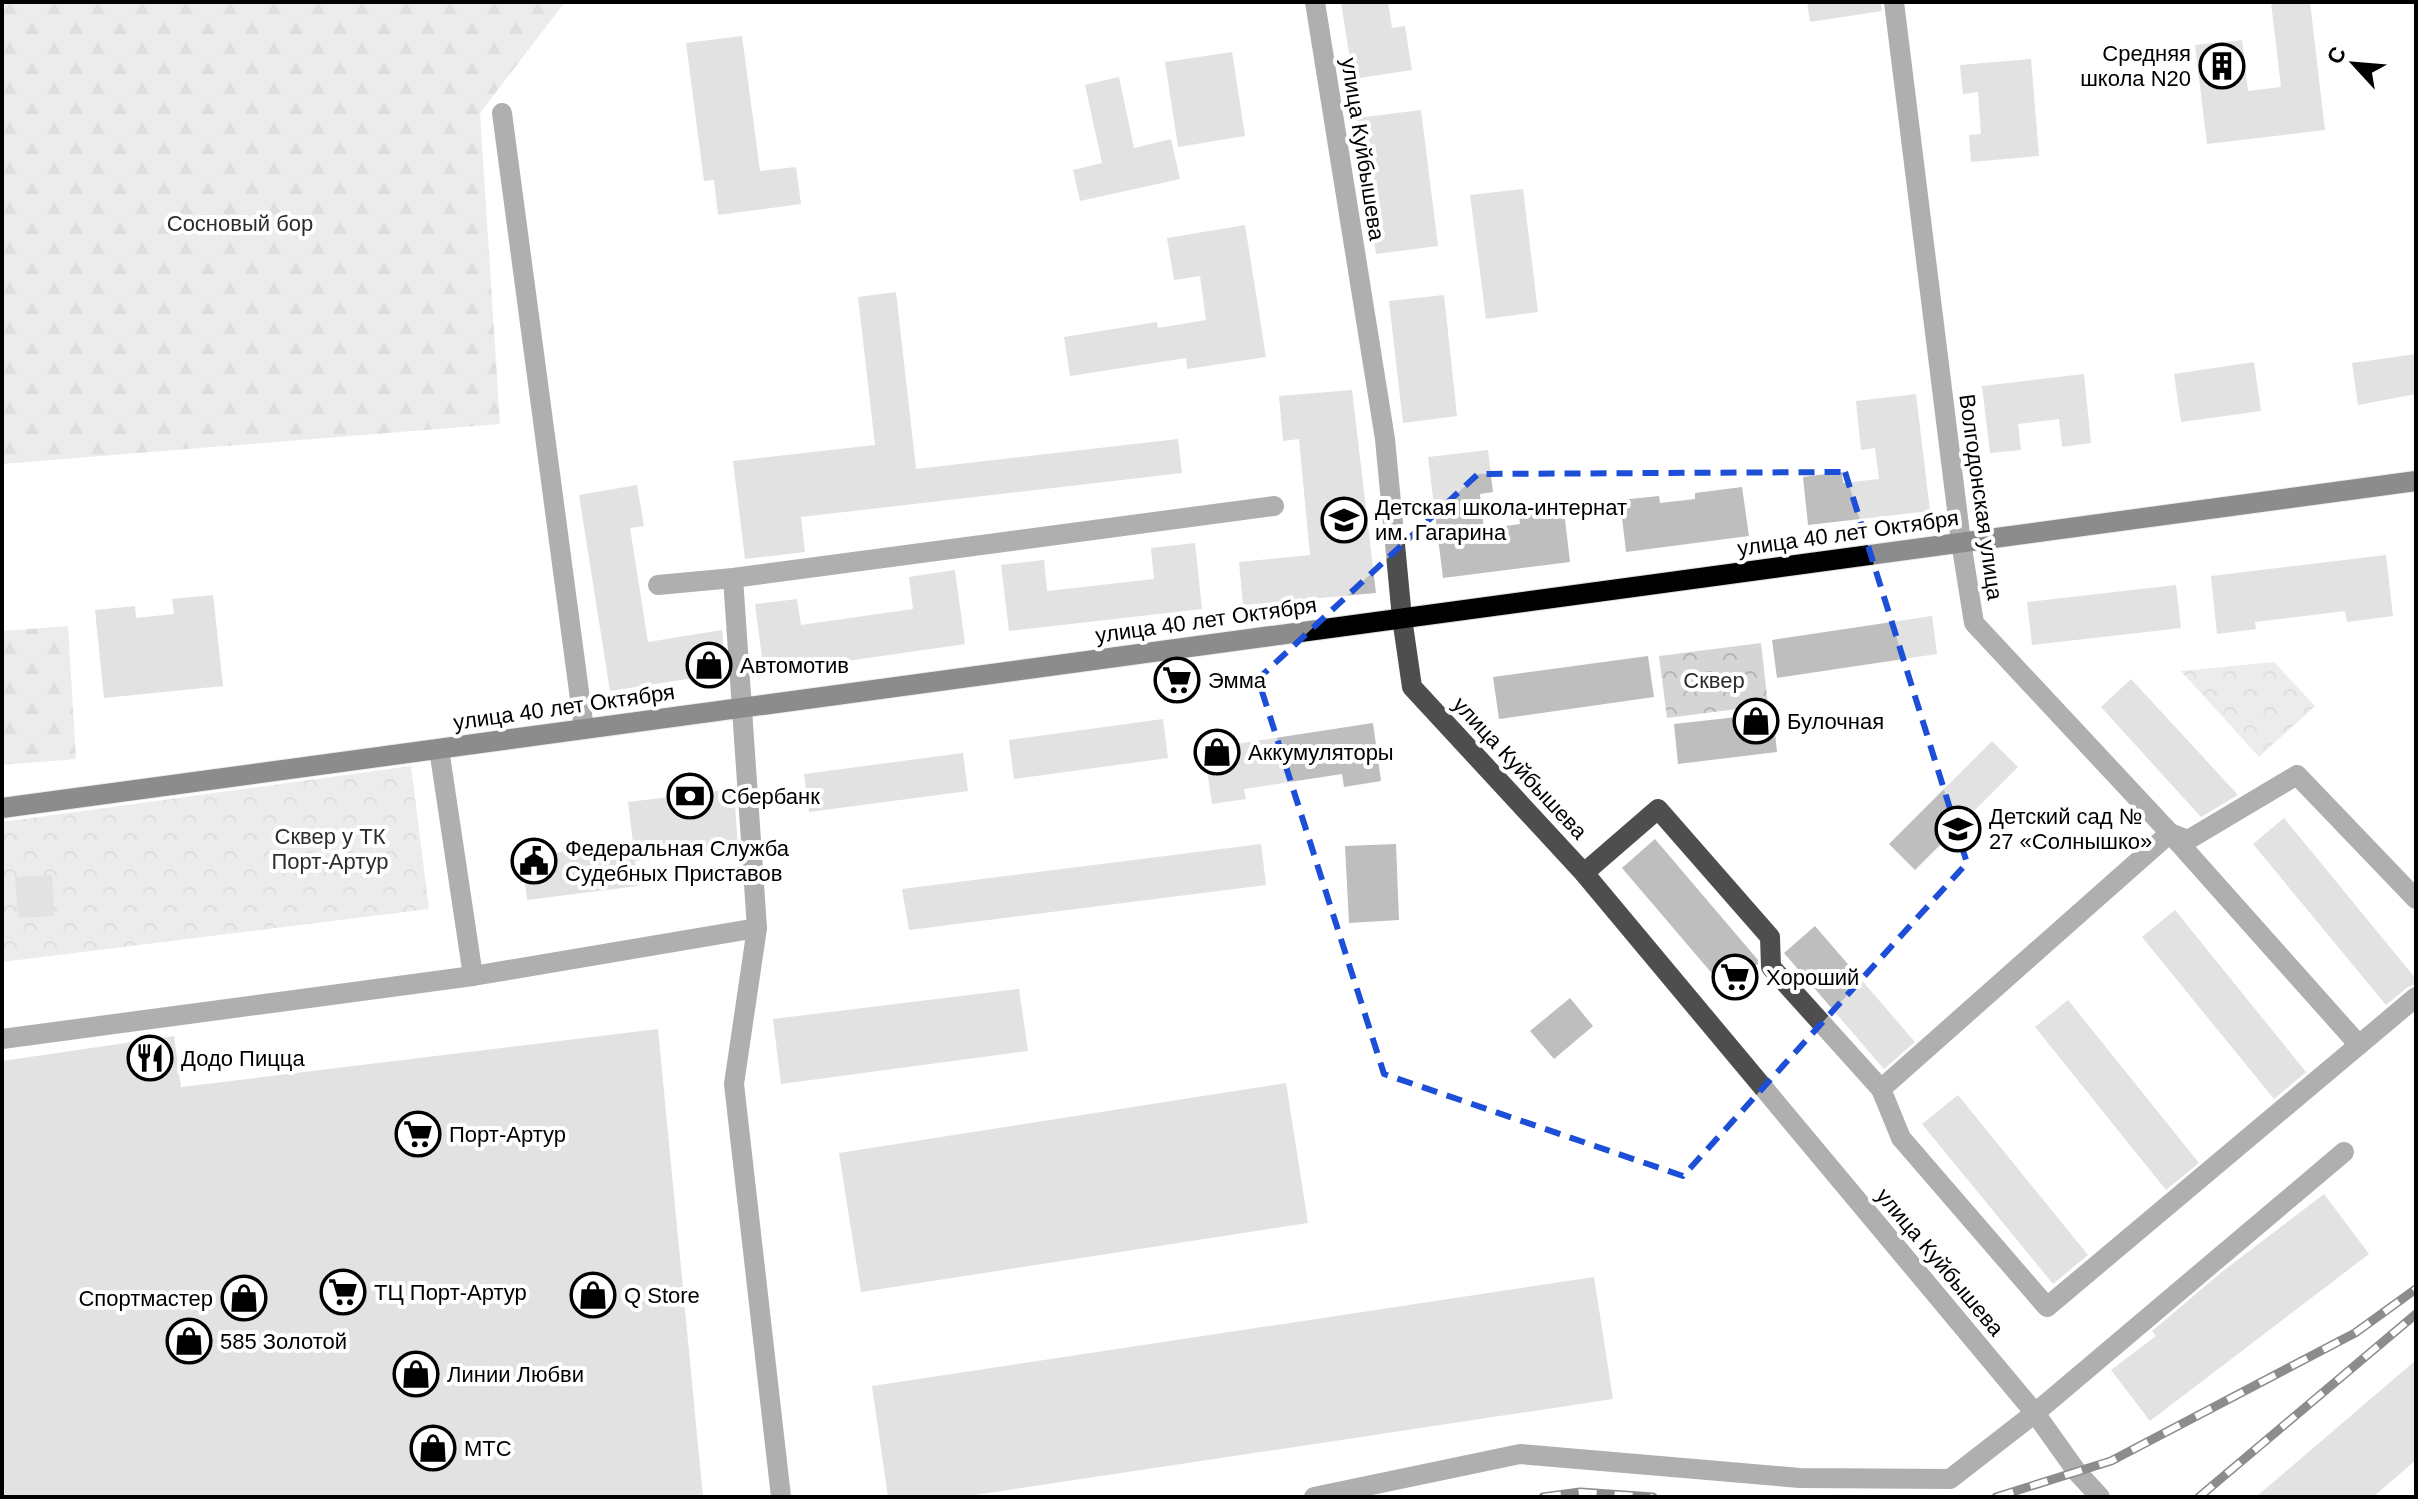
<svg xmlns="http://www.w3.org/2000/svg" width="2418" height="1499" font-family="Helvetica,sans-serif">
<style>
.forest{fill:url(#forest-firs)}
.park{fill:url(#park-crowns)}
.building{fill:#bebebe}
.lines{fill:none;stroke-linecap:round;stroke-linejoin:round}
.major-casing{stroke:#dbdbdb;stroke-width:22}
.minor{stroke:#4e4e4e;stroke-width:20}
.major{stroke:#000;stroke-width:20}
.rail-casing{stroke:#000;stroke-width:9}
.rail{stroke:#fff;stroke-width:6;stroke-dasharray:18;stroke-linecap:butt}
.marked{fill:none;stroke:#1d4ed8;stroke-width:6;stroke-dasharray:16 10;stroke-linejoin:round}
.labels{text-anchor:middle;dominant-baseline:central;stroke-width:8;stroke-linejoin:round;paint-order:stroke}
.poi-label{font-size:22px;fill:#000;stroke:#fff;text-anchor:start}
.street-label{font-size:22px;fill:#000;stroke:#fff}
.park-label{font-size:22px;fill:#2c2c2c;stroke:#fff}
</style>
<defs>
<pattern id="forest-firs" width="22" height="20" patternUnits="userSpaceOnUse" patternTransform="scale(2)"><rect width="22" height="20" fill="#d5d5d5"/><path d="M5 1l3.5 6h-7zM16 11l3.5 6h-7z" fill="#b5b5b5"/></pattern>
<pattern id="park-crowns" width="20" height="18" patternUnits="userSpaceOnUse" patternTransform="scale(2)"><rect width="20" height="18" fill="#d5d5d5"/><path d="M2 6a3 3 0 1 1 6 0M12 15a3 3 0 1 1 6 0" fill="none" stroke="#b5b5b5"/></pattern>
</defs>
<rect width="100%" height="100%" fill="#fff"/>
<!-- forest -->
<g class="forest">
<polygon points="2,2 565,2 480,113 500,424 2,464"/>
<polygon points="68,626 76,759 2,765 2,631"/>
</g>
<!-- park -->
<g class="park">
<polygon points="1761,643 1768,705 1667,718 1659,656"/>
<polygon points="2274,662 2315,706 2259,757 2181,671"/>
<polygon points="411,766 429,909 2,962 2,822"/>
</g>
<!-- building -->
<g class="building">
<polygon points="1341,2 1388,2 1392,28 1405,26 1412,70 1353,79"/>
<polygon points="1807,2 1881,2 1882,11 1810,22"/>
<polygon points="2271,2 2310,2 2325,130 2207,144 2195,45 2242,40 2248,91 2281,87"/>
<polygon points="742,36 760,171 796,167 801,204 718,215 714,180 704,181 686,43"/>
<polygon points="1232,52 1245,136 1178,147 1165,62"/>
<polygon points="2031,59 2039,156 1971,162 1969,135 1981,134 1978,92 1963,94 1960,65"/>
<polygon points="1119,77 1134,148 1171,139 1180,179 1080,201 1073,170 1102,163 1085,85"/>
<polygon points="1421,110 1438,246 1376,254 1370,211 1378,210 1370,150 1361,152 1357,118"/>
<polygon points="1523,189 1538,312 1486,319 1470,195"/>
<polygon points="1245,225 1266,357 1187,369 1186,358 1070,376 1064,337 1157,322 1158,328 1206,320 1200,276 1174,280 1167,238"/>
<polygon points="896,292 916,469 1178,439 1182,473 801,517 805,552 745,559 733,461 875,445 858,297"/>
<polygon points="1444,295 1457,416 1403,423 1389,301"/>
<polygon points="2416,354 2416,394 2358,405 2352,363"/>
<polygon points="2254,362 2261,411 2181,422 2174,374"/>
<polygon points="2084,374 2091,443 2062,447 2059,419 2018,424 2021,450 1990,453 1982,386"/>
<polygon points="1352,390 1376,593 1243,605 1239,562 1310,555 1299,439 1283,441 1279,396"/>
<polygon points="1916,394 1930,511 1808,525 1803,477 1842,472 1843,483 1879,479 1875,448 1861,450 1856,401"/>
<polygon points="1488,450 1493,492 1480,494 1484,529 1520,524 1518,508 1563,502 1570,562 1443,578 1428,457"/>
<polygon points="637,485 644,526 630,528 648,642 722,630 726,673 610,691 579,495"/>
<polygon points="1742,487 1749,536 1626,552 1620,500 1659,496 1660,503 1695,499 1695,493"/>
<polygon points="1195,543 1202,609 1009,631 1001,565 1044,560 1047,591 1154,579 1151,548"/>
<polygon points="2386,555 2393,616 2347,622 2345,611 2255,622 2256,629 2217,634 2211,576"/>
<polygon points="955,570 965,644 764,673 755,604 797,599 801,625 913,609 909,577"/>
<polygon points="2176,585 2181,628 2032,645 2027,602"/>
<polygon points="213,595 223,686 104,698 95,610 135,606 136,618 174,614 172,599"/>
<polygon points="1932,616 1937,654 1777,678 1772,640"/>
<polygon points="1648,656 1654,697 1499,719 1493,677"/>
<polygon points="2131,679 2238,795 2201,817 2101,707"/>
<polygon points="1773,713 1777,752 1678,764 1674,724"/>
<polygon points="1163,719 1168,758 1014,779 1009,740"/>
<polygon points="1373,723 1381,781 1344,787 1342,774 1244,789 1246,799 1212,804 1204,749"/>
<polygon points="1992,741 2018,767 1915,870 1889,844"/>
<polygon points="963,753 968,791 809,812 804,774"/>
<polygon points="734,789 738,848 635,861 638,886 527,900 522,857 633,843 628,802"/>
<polygon points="2284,818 2416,979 2416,984 2408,987 2386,1005 2253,844"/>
<polygon points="1655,839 1758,960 1758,964 1727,991 1622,868"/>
<polygon points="1261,844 1266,885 909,930 902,889"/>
<polygon points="1396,844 1399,920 1349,923 1345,846"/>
<polygon points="52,875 54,916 18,918 15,877"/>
<polygon points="2175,910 2306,1072 2274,1099 2142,937"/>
<polygon points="1815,926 1915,1042 1884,1069 1784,953"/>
<polygon points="1019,989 1028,1051 781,1084 773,1019"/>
<polygon points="1570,998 1593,1026 1554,1059 1530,1031"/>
<polygon points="2068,1000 2199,1163 2166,1190 2035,1027"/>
<polygon points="658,1029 703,1497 2,1497 2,1061 174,1036 181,1087"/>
<polygon points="1286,1083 1308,1223 861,1292 839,1153"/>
<polygon points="1958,1095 2088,1255 2053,1284 1922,1124"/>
<polygon points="2324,1194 2369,1254 2150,1421 2111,1370 2156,1336 2152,1331 2223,1271"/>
<polygon points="1594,1277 1613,1399 962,1497 888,1497 872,1386"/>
<polygon points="2416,1360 2416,1460 2373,1497 2256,1497"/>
</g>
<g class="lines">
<!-- major casing -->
<g class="major-casing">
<polyline id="major" points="2,808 2416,481"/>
</g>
<!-- minor -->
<g class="minor">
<polyline points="1315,2 1385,439 1402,618 1412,687 1584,873 2035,1413 2077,1472 2100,1497"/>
<polyline points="1894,2 1961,542 1974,623 2170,833 2359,1045"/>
<polyline points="502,113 584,729"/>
<polyline points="658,585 733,578 1274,506"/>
<polyline points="1584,873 1658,809 1770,937 1771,967 1881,1089 2170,833 2188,840 2297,775 2416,899"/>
<polyline points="757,928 734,1084 781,1497"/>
<polyline points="473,976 757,928 733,578"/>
<polyline points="2,1039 473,976 439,749"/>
<polyline points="1881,1089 1901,1138 2047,1307 2416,997"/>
<polyline points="1314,1497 1520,1454 1800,1478 1950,1479 2035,1413 2344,1152"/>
</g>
<!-- major -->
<use href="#major" class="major"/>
<!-- rail casing -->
<g class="rail-casing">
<g id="rail">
<polyline points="1543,1497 1580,1492 1653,1497"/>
<polyline points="1996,1497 2111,1461 2355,1333 2416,1289"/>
<polyline points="2199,1497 2416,1314"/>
</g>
</g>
<!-- rail -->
<use href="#rail" class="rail"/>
</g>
<!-- marked area -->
<path d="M0 0H2418V1499H0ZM1845 472 1967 863 1683 1176 1384 1074 1258 679 1478 474Z" fill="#fff" fill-opacity=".55" fill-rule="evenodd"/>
<path class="marked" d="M1845 472 1967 863 1683 1176 1384 1074 1258 679 1478 474Z"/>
<!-- icons -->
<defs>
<g id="building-ring" transform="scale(2.3)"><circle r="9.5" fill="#fff" stroke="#000" stroke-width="1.5"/><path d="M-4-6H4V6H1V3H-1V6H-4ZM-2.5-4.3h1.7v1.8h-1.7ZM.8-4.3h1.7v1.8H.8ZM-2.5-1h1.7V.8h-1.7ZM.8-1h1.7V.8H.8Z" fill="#000"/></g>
<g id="school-ring" transform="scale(2.3)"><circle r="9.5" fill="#fff" stroke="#000" stroke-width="1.5"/><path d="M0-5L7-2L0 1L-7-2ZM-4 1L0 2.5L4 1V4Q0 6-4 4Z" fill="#000"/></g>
<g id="shop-ring" transform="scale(2.3)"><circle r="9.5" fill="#fff" stroke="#000" stroke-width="1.5"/><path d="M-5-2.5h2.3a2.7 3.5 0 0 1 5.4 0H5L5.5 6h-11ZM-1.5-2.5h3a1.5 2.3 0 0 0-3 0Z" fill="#000"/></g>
<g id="supermarket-ring" transform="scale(2.3)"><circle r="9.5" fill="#fff" stroke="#000" stroke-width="1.5"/><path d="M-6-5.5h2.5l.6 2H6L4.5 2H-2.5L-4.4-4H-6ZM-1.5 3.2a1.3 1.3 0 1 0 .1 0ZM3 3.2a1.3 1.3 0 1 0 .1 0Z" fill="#000"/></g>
<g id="bank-ring" transform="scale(2.3)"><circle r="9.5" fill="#fff" stroke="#000" stroke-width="1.5"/><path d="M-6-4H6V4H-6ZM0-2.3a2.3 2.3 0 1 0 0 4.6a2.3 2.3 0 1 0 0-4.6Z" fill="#000"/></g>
<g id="civic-ring" transform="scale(2.3)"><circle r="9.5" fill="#fff" stroke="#000" stroke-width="1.5"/><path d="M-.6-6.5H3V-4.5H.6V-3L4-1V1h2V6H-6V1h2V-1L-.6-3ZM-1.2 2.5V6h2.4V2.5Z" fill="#000"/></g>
<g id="restaurant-ring" transform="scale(2.3)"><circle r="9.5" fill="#fff" stroke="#000" stroke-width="1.5"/><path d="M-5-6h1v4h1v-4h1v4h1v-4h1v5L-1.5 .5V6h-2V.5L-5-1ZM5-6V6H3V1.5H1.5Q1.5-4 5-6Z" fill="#000"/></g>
</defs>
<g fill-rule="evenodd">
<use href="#building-ring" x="2222" y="66"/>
<use href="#school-ring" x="1344" y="520"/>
<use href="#shop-ring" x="709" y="665"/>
<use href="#supermarket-ring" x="1177" y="680"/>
<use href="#shop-ring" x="1756" y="721"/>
<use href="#shop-ring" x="1217" y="752"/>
<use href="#bank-ring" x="690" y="796"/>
<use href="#school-ring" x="1958" y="829"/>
<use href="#civic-ring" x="534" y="861"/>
<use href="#supermarket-ring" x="1735" y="977"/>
<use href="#restaurant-ring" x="150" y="1058"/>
<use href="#supermarket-ring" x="418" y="1134"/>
<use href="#supermarket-ring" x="343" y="1292"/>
<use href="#shop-ring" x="593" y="1295"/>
<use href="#shop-ring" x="244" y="1298"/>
<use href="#shop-ring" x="189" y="1341"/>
<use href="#shop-ring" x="416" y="1374"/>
<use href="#shop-ring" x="433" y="1448"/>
</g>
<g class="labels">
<!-- poi labels -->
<g class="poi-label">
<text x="2191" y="53" text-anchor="end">Средняя<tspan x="2191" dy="25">школа N20</tspan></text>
<text x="1375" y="507">Детская школа-интернат<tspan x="1375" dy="25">им. Гагарина</tspan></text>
<text x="740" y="665">Автомотив</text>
<text x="1208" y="680">Эмма</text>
<text x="1787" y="721">Булочная</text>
<text x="1248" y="752">Аккумуляторы</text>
<text x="721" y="796">Сбербанк</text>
<text x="1989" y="816">Детский сад №<tspan x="1989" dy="25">27 «Солнышко»</tspan></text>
<text x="565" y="848">Федеральная Служба<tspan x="565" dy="25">Судебных Приставов</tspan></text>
<text x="1766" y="977">Хороший</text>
<text x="181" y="1058">Додо Пицца</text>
<text x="449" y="1134">Порт-Артур</text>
<text x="374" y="1292">ТЦ Порт-Артур</text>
<text x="624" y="1295">Q Store</text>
<text x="213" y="1298" text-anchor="end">Спортмастер</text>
<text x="220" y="1341">585 Золотой</text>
<text x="447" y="1374">Линии Любви</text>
<text x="464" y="1448">МТС</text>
</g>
<!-- street labels -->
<g class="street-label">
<text transform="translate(1363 149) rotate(81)">улица Куйбышева</text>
<text transform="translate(1981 497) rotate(82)">Волгодонская улица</text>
<text transform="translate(1848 533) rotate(-8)">улица 40 лет Октября</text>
<text transform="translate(1206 620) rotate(-8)">улица 40 лет Октября</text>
<text transform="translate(564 707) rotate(-8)">улица 40 лет Октября</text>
<text transform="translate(1520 768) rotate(47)">улица Куйбышева</text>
<text transform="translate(1940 1262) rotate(50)">улица Куйбышева</text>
</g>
<!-- park labels -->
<g class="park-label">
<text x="240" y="223">Сосновый бор</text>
<text x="1714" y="680">Сквер</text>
<text x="330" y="836">Сквер у ТК<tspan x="330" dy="25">Порт-Артур</tspan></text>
</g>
</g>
<!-- border -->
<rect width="2418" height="1499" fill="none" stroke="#000000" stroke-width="8"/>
<!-- north arrow -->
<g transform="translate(2354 64) rotate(296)" stroke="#ffffff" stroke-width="6" paint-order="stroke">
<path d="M0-6L14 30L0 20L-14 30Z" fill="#000000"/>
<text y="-12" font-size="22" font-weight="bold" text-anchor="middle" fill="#000000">С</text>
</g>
</svg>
